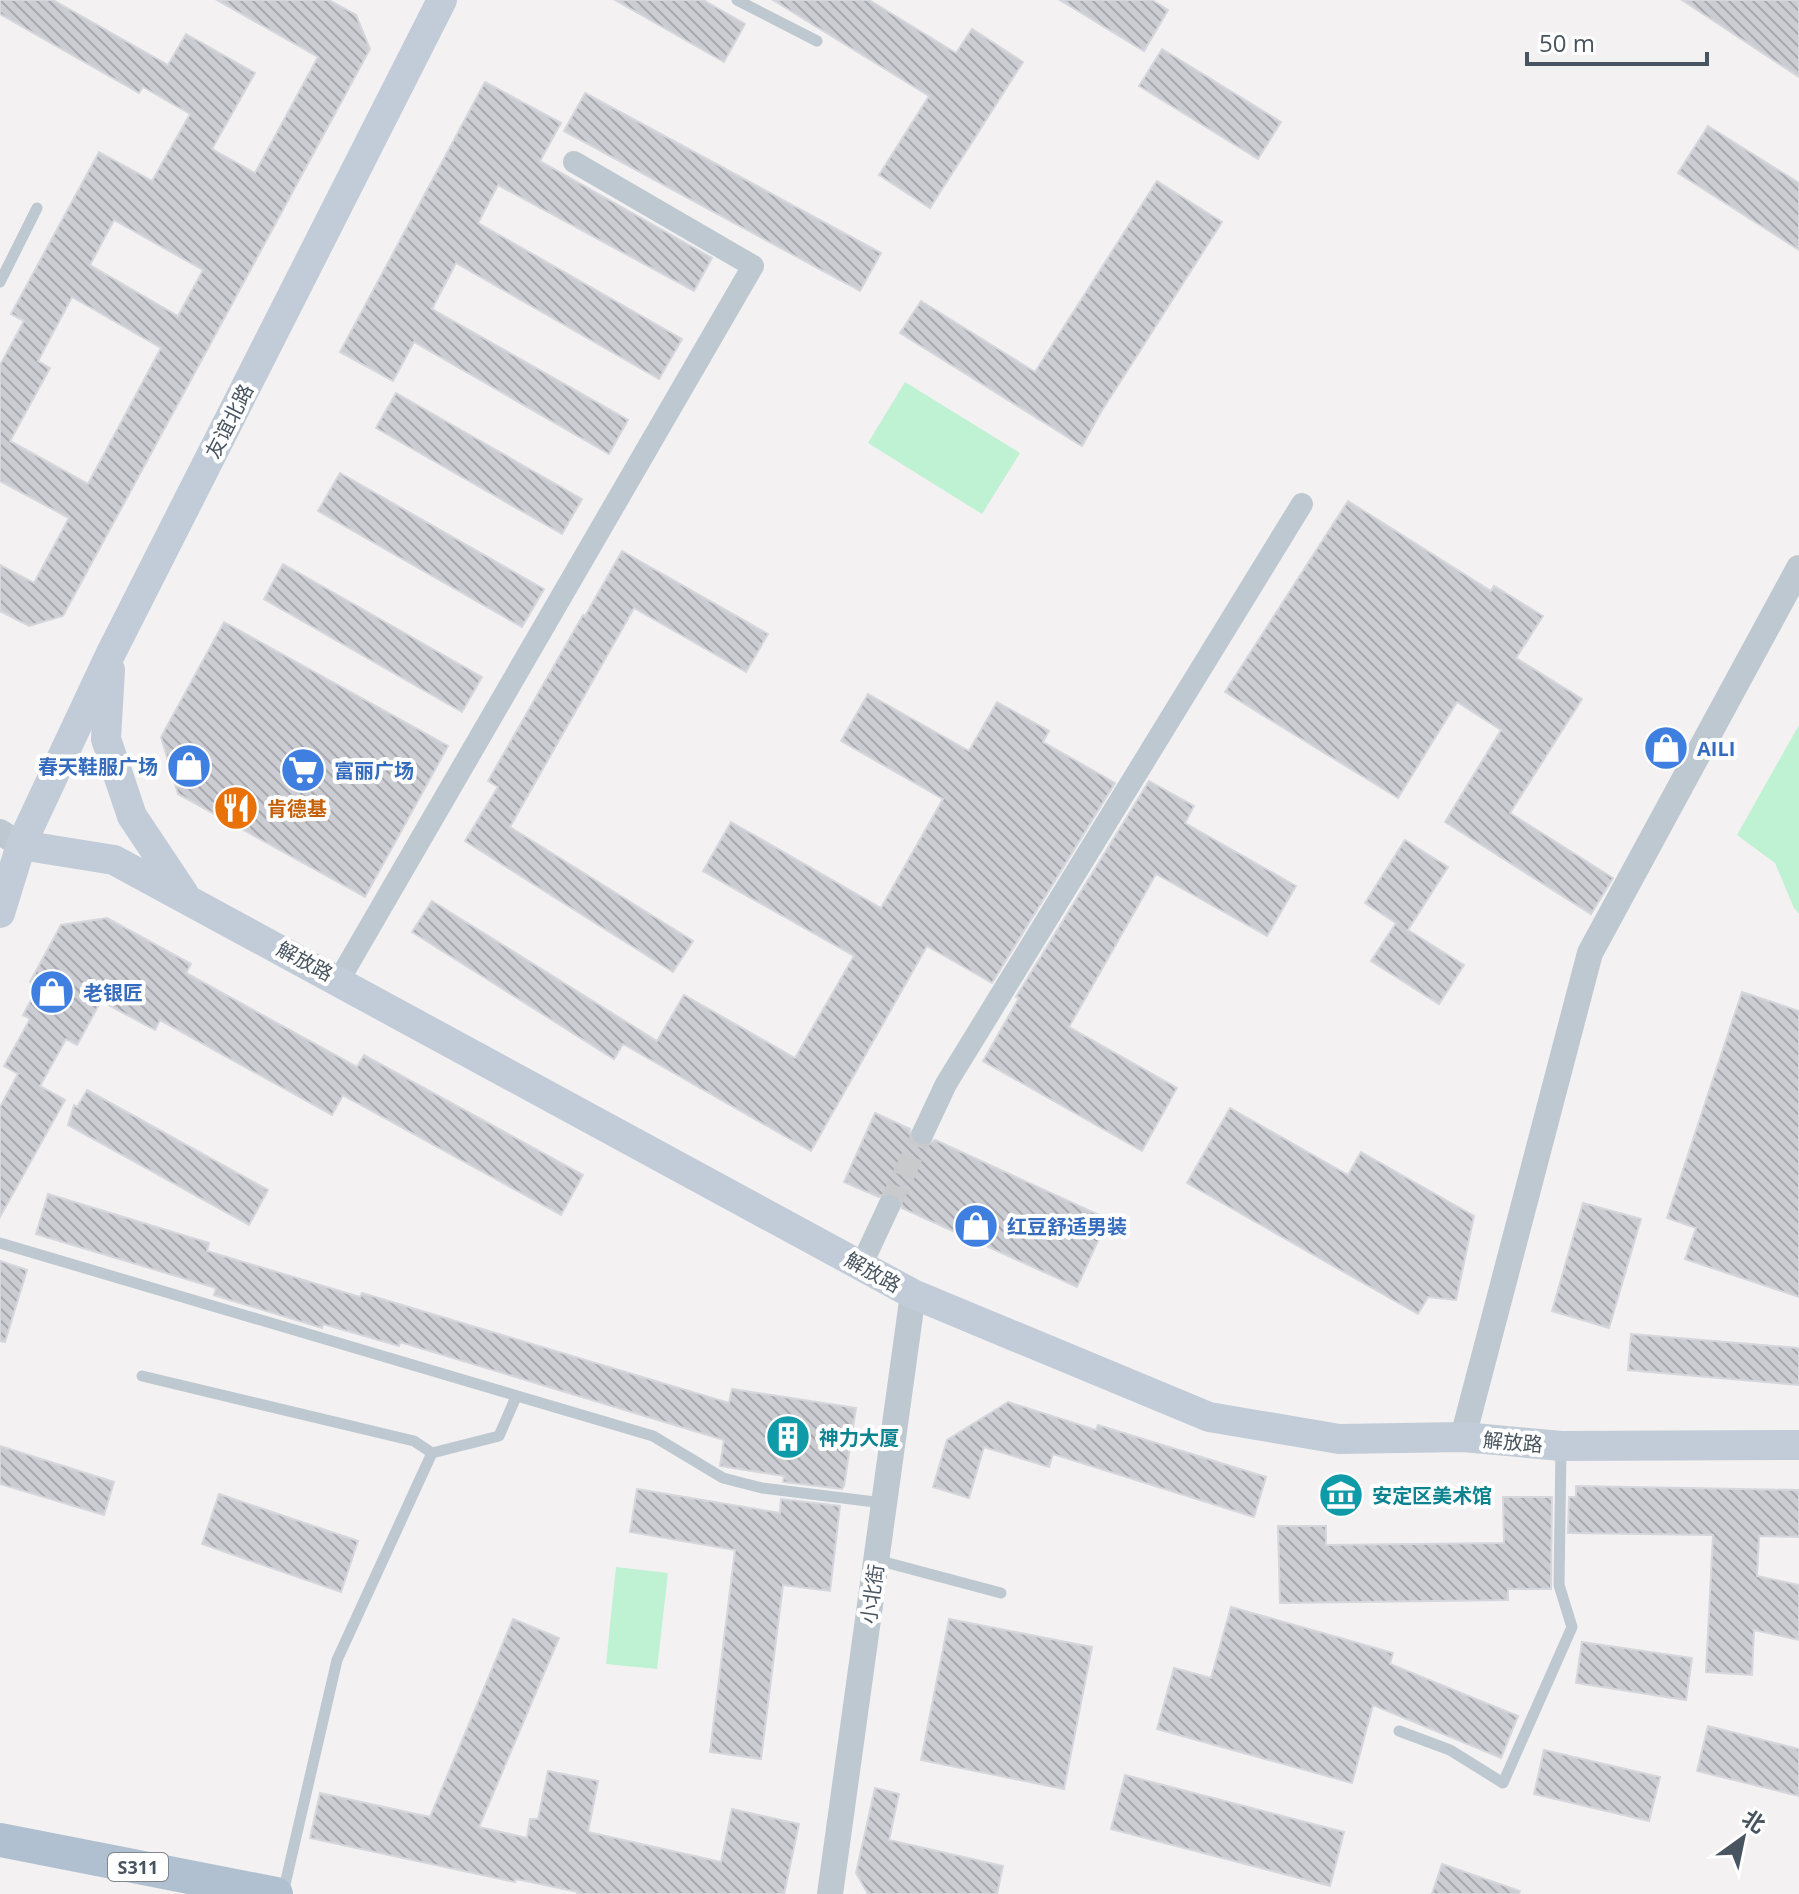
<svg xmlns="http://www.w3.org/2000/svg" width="1799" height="1894" font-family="'Open Sans','Noto Sans SC',sans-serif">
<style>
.garden{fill:#bff1d3}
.building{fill:url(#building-back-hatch);stroke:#d5d7dc;stroke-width:2;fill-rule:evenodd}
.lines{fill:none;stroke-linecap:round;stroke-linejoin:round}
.minor-tunnel{stroke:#c8cacc;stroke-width:22;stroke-dasharray:22 11;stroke-linecap:butt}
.service{stroke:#bec8d0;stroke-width:11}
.minor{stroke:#bec8d0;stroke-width:22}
.tertiary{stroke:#bec8d0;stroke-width:26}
.secondary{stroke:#c1ccd8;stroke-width:30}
.primary{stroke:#b0c0d0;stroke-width:34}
.labels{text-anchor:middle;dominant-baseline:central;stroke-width:8;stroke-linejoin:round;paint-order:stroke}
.shield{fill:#fff;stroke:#7f878f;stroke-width:2}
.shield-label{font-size:18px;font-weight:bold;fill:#48545f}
.street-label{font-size:20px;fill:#48545f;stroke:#fff}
.shop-label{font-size:20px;font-weight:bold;fill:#366cbe;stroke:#fff;text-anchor:start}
.food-label{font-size:20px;font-weight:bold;fill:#c56008;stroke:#fff;text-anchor:start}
.culture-label{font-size:20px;font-weight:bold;fill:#0d838f;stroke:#fff;text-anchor:start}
</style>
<defs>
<pattern id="building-back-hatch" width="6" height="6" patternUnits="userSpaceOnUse" patternTransform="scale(2)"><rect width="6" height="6" fill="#cbcdd3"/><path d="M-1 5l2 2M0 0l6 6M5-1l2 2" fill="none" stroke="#a7a9ae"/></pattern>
</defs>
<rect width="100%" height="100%" fill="#f3f1f1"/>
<!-- garden -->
<g class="garden">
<polygon points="905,382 1020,453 982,514 868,443"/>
<polygon points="1799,725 1799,914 1794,908 1775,863 1737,835"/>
<polygon points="616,1567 668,1573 657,1669 606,1664"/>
</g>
<!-- building -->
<g class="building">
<path d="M0 0H53L168 65 186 34 255 73 212 149 255 173 318 57 217 0H329L356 15 370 49 63 616 29 626 0 611V565L34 583 69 518 0 481V365L24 321 11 314 99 152 152 181 190 114 143 87 139 93 0 14ZM114 220 203 270 178 316 90 265ZM72 297 161 348 88 484 10 441 50 368 38 361Z"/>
<polygon points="615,0 703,0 745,24 724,62"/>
<polygon points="773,0 869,0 956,53 972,29 1023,62 930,208 879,175 929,96"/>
<polygon points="1060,0 1152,0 1168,10 1144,51"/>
<polygon points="1682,0 1799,0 1799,77"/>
<polygon points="1162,49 1281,122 1258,159 1139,86"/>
<polygon points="485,82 561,123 540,161 712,258 694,291 498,185 478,223 682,339 659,379 456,263 432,309 628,420 609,454 414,342 393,381 340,352"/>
<polygon points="585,93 881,253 860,291 564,131"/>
<polygon points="1708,126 1799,183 1799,250 1678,173"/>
<polygon points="1157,181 1222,222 1101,412 1082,446 900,333 921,301 1035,372"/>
<polygon points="396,393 582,499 562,534 376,428"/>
<polygon points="340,473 544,589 522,627 318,511"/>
<polygon points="1348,501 1491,591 1494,586 1543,616 1516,658 1582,699 1510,813 1613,878 1591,914 1445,822 1501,730 1457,702 1398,798 1225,692"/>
<polygon points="622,551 768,634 746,672 634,608 510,827 693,941 673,972 465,841 498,787 488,781 583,615 585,616"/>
<polygon points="283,564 482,677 462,712 264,599"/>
<polygon points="224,622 448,746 365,897 178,794 161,737"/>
<polygon points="868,694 969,751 997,702 1049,731 1043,742 1115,783 992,983 927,946 811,1151 623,1044 614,1059 412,932 432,901 657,1041 684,995 795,1058 854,956 703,871 731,822 881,908 943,799 841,741"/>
<polygon points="1149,781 1194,806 1185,823 1296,886 1267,936 1156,874 1069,1027 1177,1088 1142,1151 983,1061 1019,998 1016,997"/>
<polygon points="1405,840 1448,867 1408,930 1464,965 1439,1004 1371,961 1396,923 1365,903"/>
<polygon points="107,918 191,964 186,973 357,1067 364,1055 583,1175 561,1215 343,1095 332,1115 160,1020 155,1030 101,1001 77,1045 66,1039 40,1086 65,1100 0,1217 0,1107 18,1074 4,1066 30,1019 23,1015 38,987 30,982 61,925"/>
<polygon points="1742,992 1799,1011 1799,1297 1685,1259 1696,1228 1667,1218"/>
<polygon points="87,1090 268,1190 249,1225 68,1125 74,1105 77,1107"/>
<polygon points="1230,1108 1348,1175 1361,1152 1474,1216 1456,1300 1428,1297 1418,1314 1187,1183"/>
<polygon points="875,1113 910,1129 911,1140 918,1146 925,1147 935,1140 1108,1219 1077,1287 902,1208 901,1199 894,1193 887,1192 879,1197 844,1182"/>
<polygon points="48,1194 209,1243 207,1251 360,1297 362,1293 729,1403 732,1389 856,1408 844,1486 842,1489 783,1482 784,1476 720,1466 724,1440 400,1342 399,1346 323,1324 322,1328 214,1295 216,1288 36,1234"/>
<polygon points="1583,1203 1641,1219 1609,1328 1552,1311"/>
<polygon points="0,1261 27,1270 5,1342 0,1341"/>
<polygon points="1631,1334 1799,1348 1799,1385 1628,1370"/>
<polygon points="1008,1402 1096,1430 1098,1425 1266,1477 1254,1517 1053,1454 1049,1467 984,1447 969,1498 933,1487 947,1440"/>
<polygon points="0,1446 114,1482 104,1515 0,1484"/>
<polygon points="1576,1486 1799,1490 1799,1537 1759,1536 1757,1576 1799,1585 1799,1640 1754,1630 1752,1675 1706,1672 1713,1535 1568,1533 1569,1497 1576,1497"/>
<polygon points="637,1489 780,1513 781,1499 840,1506 830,1591 783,1585 761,1759 710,1752 735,1550 630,1532"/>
<polygon points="219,1494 358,1541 341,1592 202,1544"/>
<polygon points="1503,1497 1552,1497 1551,1589 1508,1589 1508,1600 1280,1603 1278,1526 1326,1526 1326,1545 1504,1543"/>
<polygon points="1231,1607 1393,1653 1390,1664 1518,1716 1501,1758 1373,1705 1352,1783 1157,1729 1174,1668 1211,1678"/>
<polygon points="513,1619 559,1638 479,1827 527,1838 530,1819 538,1819 548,1771 598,1781 588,1832 721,1862 732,1809 799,1824 784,1894 577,1894 578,1892 516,1879 515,1882 310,1838 320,1793 430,1817"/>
<polygon points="949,1619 1092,1647 1064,1789 921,1760"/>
<polygon points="1582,1642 1692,1658 1686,1700 1576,1683"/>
<polygon points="1708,1726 1799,1749 1799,1796 1697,1771"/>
<polygon points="1544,1750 1660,1777 1649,1821 1534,1794"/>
<polygon points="1125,1775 1344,1832 1330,1886 1111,1829"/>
<polygon points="875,1788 899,1794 889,1840 1003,1866 997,1894 868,1894 856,1873"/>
<polygon points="1442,1864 1520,1891 1519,1894 1432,1894"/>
</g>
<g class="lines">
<!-- minor-tunnel -->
<polyline class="minor-tunnel" points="889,1206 923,1133"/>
<!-- service -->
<g class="service">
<polyline points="737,0 817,41"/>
<polyline points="0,282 37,208"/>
<polyline points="0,1243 653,1436 723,1478 762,1488 883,1503"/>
<polyline points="142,1376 414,1441 432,1453"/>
<polyline points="877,1560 1001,1593"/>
<polyline points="1399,1731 1450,1750 1503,1783 1572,1627 1559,1585 1561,1447"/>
<polyline points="283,1893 337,1660 432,1453 499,1436 516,1397"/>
</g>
<!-- minor -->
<g class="minor">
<polyline points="339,980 753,266 574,162"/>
<polyline points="923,1133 946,1084 1302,504"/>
<polyline points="861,1266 889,1206"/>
</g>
<!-- tertiary -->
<g class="tertiary">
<polyline points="0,832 21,845"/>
<polyline points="1463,1437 1590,953 1799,568"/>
<polyline points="830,1894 913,1294"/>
</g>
<!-- secondary -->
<g class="secondary">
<polyline points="110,670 106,739 132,816 184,894"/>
<polyline points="21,845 114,860 913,1294 1209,1417 1339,1439 1463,1437 1561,1446 1799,1445"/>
<polyline points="0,913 21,845 110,655 442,0"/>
</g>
<!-- primary -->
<polyline class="primary" points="0,1840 276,1894"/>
</g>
<!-- icons -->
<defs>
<g id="shop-disc" transform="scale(2.3)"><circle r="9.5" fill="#3f7fe0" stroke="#fff"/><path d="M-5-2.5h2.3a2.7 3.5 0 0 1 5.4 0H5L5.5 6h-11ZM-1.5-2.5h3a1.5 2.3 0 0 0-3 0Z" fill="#fff"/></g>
<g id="supermarket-disc" transform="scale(2.3)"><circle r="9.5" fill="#3f7fe0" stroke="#fff"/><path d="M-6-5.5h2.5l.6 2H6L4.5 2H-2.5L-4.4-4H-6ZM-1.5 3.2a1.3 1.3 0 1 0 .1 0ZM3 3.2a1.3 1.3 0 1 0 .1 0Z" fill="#fff"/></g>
<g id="restaurant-disc" transform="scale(2.3)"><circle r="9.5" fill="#e8710a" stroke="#fff"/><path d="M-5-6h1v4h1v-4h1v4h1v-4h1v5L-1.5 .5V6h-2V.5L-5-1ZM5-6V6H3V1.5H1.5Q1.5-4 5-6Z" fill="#fff"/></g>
<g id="building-disc" transform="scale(2.3)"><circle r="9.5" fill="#0f9aa8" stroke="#fff"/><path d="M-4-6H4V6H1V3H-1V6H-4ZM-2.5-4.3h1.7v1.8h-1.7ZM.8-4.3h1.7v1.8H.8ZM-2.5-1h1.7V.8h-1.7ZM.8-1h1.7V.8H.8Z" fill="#fff"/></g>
<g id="museum-disc" transform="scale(2.3)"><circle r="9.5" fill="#0f9aa8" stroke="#fff"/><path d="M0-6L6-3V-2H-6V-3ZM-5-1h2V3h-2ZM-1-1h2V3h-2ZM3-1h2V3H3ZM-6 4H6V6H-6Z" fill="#fff"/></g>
</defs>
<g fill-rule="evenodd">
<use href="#shop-disc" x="1666" y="748"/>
<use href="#shop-disc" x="189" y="766"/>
<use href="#supermarket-disc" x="303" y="770"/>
<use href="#restaurant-disc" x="236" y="808"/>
<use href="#shop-disc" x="52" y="992"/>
<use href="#shop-disc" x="976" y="1226"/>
<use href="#building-disc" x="788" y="1437"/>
<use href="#museum-disc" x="1341" y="1495"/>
</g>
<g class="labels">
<!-- shield labels -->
<rect class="shield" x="108" y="1853" width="60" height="28" rx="6"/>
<g class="shield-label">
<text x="138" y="1867">S311</text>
</g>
<!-- street labels -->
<g class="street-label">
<text transform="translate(229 421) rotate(-63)">友谊北路</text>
<text transform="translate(305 961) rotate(28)">解放路</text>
<text transform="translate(873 1272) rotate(29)">解放路</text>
<text transform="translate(1513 1442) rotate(5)">解放路</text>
<text transform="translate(872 1594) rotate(-82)">小北街</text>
</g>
<!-- shop labels -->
<g class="shop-label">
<text x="1697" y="748">AILI</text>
<text x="158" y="766" text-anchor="end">春天鞋服广场</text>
<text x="334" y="770">富丽广场</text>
<text x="83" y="992">老银匠</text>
<text x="1007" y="1226">红豆舒适男装</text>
</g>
<!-- food labels -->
<g class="food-label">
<text x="267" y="808">肯德基</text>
</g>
<!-- culture labels -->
<g class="culture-label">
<text x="819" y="1437">神力大厦</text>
<text x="1372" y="1495">安定区美术馆</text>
</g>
</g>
<!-- north arrow -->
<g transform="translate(1743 1838) rotate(33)" stroke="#ffffff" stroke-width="6" paint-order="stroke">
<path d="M0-6L14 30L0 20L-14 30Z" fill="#48545f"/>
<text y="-12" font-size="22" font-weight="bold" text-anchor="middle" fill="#48545f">北</text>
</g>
<!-- scale -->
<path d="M1527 52v12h180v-12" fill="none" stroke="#48545f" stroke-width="4"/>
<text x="1539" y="52" font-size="24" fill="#48545f" stroke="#ffffff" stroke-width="6" paint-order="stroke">50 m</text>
</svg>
